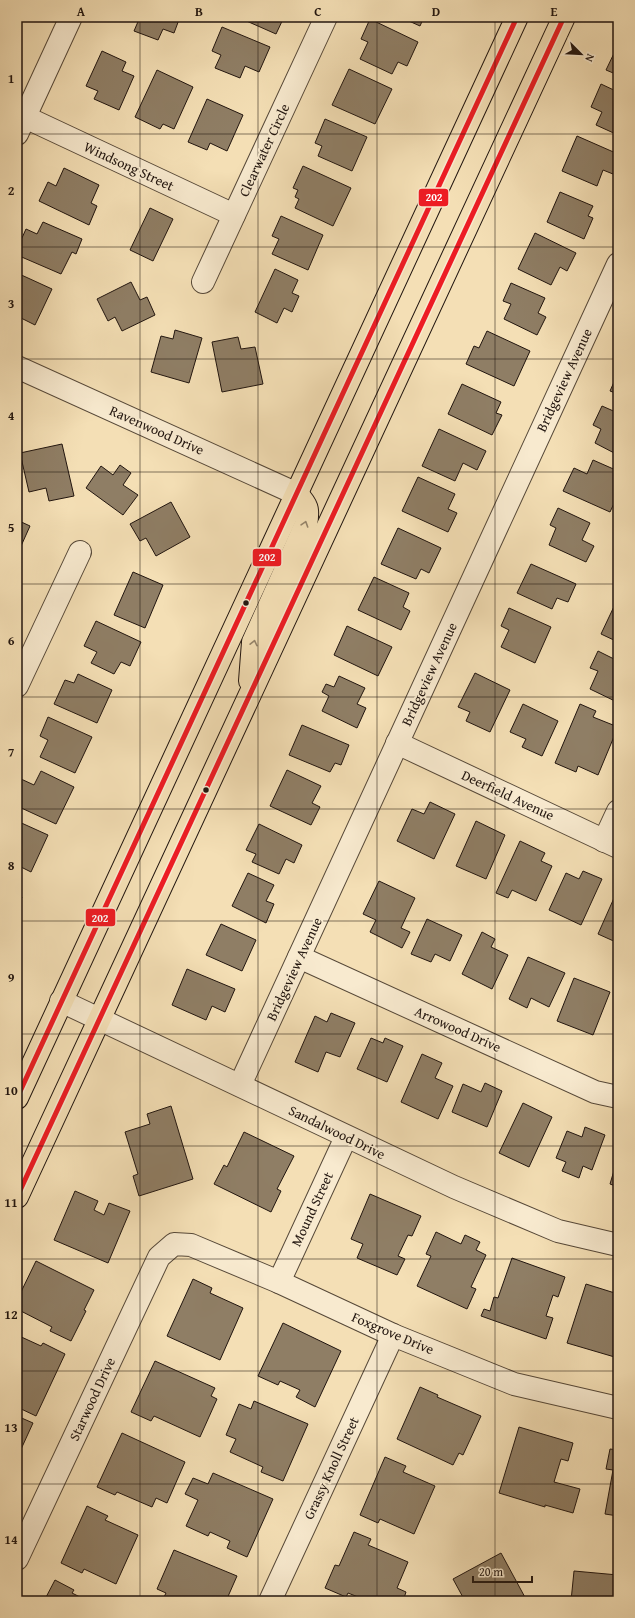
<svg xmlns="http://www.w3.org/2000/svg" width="635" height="1618" font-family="'Gentium Book Plus',serif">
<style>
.building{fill:#8f7e65;stroke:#21150f}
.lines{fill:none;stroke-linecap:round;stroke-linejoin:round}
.minor-casing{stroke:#564838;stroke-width:24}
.major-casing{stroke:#21150f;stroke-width:24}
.minor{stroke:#f8eacf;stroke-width:22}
.major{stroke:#f4dfb5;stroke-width:22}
.bus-1-casing{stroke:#f8eacf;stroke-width:8}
.bus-1{stroke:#ed1c24;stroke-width:5}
.oneway{stroke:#95846a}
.grid{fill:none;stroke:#21150f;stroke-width:1;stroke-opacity:0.55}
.bus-dot{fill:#21150f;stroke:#f8eacf;stroke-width:1.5}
.labels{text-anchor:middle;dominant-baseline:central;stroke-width:4;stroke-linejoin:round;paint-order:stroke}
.street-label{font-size:14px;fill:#21150f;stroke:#f8eacf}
.line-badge{stroke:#f8eacf;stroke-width:1.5}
.badge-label{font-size:11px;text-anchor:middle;font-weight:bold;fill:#fff}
.neatline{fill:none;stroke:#21150f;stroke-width:1.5}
.grid-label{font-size:13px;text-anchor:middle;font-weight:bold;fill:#21150f}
</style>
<rect width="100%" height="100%" fill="#f4dfb5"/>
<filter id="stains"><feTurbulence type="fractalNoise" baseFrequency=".005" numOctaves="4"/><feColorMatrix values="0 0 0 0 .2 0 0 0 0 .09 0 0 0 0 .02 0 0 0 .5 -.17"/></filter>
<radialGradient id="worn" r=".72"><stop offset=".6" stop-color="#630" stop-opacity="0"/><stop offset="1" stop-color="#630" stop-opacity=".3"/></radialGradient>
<!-- building -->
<g class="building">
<polygon points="140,17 180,17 174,33 163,29 158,40 134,31"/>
<polygon points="243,17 284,17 276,34 242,19"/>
<polygon points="400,17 424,17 420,26"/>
<polygon points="370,19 418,42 407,66 398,62 392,74 360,59 368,42 361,39"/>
<polygon points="222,27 270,47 259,72 245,66 240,78 215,68 221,55 212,51"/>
<polygon points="617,47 618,48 618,75 606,70"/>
<polygon points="102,51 126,62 122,71 134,76 119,110 94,99 98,91 86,86"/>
<polygon points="349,69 392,89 375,124 332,105"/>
<polygon points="157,70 193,87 174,129 163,124 160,129 135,117"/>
<polygon points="601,84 618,92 618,135 596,125 602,112 591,107"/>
<polygon points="207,99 243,115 227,151 210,143 207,150 188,142"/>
<polygon points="325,119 367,137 352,171 318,156 322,146 315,143"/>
<polygon points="577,136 618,154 618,162 613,174 603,170 597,186 562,171"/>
<polygon points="303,166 351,188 333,226 295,208 299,199 295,197 298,190 293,188"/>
<polygon points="64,168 99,185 91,203 97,206 89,225 39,201 48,182 56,186"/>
<polygon points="560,192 593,206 588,216 593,218 584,239 547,222"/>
<polygon points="150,208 173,219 153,261 130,250"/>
<polygon points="281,216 323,235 308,270 272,254 279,239 272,236"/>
<polygon points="43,222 82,239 76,254 72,252 61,274 17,255 17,249 26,229 37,234"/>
<polygon points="535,233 576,253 567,271 560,267 551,285 518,269"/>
<polygon points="275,269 298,280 292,293 299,296 292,312 284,308 277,323 255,312"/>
<polygon points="17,273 52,289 35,325 17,316"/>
<polygon points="131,282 140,300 147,297 155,315 122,331 115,317 108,321 97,299"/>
<polygon points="511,283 545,298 538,313 546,317 537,335 504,319 511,304 503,301"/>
<polygon points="175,330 202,338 189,383 151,372 161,336 173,339"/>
<polygon points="487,331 530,351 514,386 466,364 474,346 479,348"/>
<polygon points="238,337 241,349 255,347 263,384 222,392 212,342"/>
<polygon points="618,373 618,394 610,391"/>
<polygon points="462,384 501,402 496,413 502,415 492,435 448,414"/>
<polygon points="602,406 618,413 618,455 595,443 601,429 593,425"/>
<polygon points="439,429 486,451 477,470 463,463 455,481 422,466"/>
<polygon points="62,444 74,496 49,501 46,488 29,492 20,453"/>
<polygon points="593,460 618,471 618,495 610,512 563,491 574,468 587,474"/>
<polygon points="120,465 131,473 123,485 138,495 123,515 86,488 101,466 113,475"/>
<polygon points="418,477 455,494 448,509 457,513 448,532 402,511"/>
<polygon points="171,502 190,537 156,556 146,538 140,541 130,524"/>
<polygon points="558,508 590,523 582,540 594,546 586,562 549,545 556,528 550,525"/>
<polygon points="17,520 30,526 17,555"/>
<polygon points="398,528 441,548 429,573 421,569 416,579 381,564"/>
<polygon points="531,564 576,584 568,602 557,598 552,609 517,593"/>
<polygon points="133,572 163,585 145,628 114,615"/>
<polygon points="374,577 409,593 403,607 410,611 401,630 358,610"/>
<polygon points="618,598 618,642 601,634"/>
<polygon points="509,608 551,627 535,663 501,647 509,630 501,626"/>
<polygon points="96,621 141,642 130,666 121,662 114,674 91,663 97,652 84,646"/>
<polygon points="347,626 392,647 378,676 334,655"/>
<polygon points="598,651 618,661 617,702 590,689 598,671 590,668"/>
<polygon points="475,673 510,690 490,732 466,721 470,712 458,707"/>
<polygon points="78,674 112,690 97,723 54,704 65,680 74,683"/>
<polygon points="339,676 365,688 357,704 366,708 357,728 322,711 329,696 322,692 326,684 334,687"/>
<polygon points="523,704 558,721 542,756 522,747 526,739 510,732"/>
<polygon points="580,704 596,711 593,717 618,727 598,775 578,766 576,772 555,763"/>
<polygon points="48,717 92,737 75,773 40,757 48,740 40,736"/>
<polygon points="302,725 349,745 341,765 335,763 330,772 289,755"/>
<polygon points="287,770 321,786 312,803 320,807 311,825 270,806"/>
<polygon points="41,771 74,787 56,824 17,806 17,787 21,779 34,785"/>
<polygon points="430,802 455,814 434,859 397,841 412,809 424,814"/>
<polygon points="17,821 48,835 31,872 17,865"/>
<polygon points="476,821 505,835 486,879 456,866"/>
<polygon points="259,824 302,845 294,863 286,859 279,874 252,862 256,854 246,850"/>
<polygon points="520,841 545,853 541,861 552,866 536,901 512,890 508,898 496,893"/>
<polygon points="583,871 602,879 581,925 549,910 566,873 579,879"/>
<polygon points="248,873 274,885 266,901 274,904 266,923 232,906"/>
<polygon points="379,881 415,898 401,928 410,932 402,948 370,932 376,920 363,914"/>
<polygon points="618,889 618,943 598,934"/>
<polygon points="17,895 22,897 17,909"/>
<polygon points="427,919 462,935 450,961 435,954 431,962 411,954"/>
<polygon points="221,924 256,940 242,971 206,955"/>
<polygon points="482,932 495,939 491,947 508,955 492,989 462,974"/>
<polygon points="528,957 565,973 549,1007 531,998 527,1008 509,999"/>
<polygon points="187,969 235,989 225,1012 212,1006 206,1020 172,1005"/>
<polygon points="574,978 610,992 593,1035 557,1021"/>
<polygon points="331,1013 355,1023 340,1057 326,1052 318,1072 295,1062 315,1016 327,1022"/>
<polygon points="371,1038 383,1043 385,1038 403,1046 387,1082 357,1069"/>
<polygon points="422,1054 442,1063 435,1078 453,1086 438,1119 401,1102"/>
<polygon points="485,1083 502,1091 487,1127 452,1112 463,1084 481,1092"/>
<polygon points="523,1103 552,1117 529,1167 499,1153"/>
<polygon points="171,1106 193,1179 139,1196 133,1176 138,1174 125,1132 150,1124 147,1114"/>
<polygon points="585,1127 605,1135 592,1170 583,1166 579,1178 562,1171 566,1162 556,1158 567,1131 582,1137"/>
<polygon points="244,1132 294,1156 277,1189 281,1191 271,1212 214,1184 224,1165 227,1167"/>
<polygon points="618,1157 618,1187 610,1184"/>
<polygon points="75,1191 98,1201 94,1210 104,1215 109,1203 130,1211 108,1263 54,1240"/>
<polygon points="370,1194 421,1216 412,1236 408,1235 398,1256 405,1259 397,1275 357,1258 363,1244 351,1239"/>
<polygon points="436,1232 461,1244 465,1235 480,1242 476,1250 486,1255 471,1287 476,1289 467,1309 417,1286 431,1256 426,1254"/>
<polygon points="512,1258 565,1277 558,1297 553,1295 546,1316 553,1318 546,1339 481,1316 484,1309 490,1311 494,1297 498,1298"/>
<polygon points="36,1261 94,1290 84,1310 86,1311 71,1341 50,1331 52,1327 17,1309 17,1302 21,1294 20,1294"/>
<polygon points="193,1279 212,1288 210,1293 243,1308 220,1360 167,1336"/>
<polygon points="586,1284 618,1294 618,1358 567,1343"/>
<polygon points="283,1323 341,1351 315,1407 296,1397 300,1390 280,1381 278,1385 258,1376"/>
<polygon points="17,1335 41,1346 43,1343 65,1354 36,1416 17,1407 20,1403 17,1401"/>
<polygon points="155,1361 215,1388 211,1396 217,1399 200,1437 154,1416 151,1421 131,1412"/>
<polygon points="420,1387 438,1395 437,1397 481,1416 463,1455 459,1453 453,1465 397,1439"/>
<polygon points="254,1401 308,1424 283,1481 261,1472 263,1467 230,1452 236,1439 226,1435 239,1404 251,1409"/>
<polygon points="17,1416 33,1423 17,1458"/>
<polygon points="519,1427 573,1443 568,1461 561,1459 554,1482 580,1489 573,1513 545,1505 545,1507 499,1493"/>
<polygon points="122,1433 185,1462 167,1503 156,1498 152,1507 117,1492 115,1495 97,1487"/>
<polygon points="610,1449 618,1450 618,1516 605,1514 613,1470 606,1469"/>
<polygon points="385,1457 406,1466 403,1472 435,1486 414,1534 380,1519 378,1523 360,1515"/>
<polygon points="213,1473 273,1499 247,1557 227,1548 230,1541 210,1532 208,1536 186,1526 198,1500 185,1494 193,1478 208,1484"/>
<polygon points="87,1506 108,1516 105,1520 138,1535 116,1584 84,1569 82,1573 61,1563"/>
<polygon points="354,1532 371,1539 368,1545 408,1562 397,1588 406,1592 403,1601 368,1601 348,1593 346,1597 325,1588 335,1565 339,1566"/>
<polygon points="174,1550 237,1576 226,1601 162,1601 166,1593 157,1589"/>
<polygon points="501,1553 527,1601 465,1601 453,1579"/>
<polygon points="574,1571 618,1575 618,1601 571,1601"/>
<polygon points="55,1580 74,1590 72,1593 88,1601 44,1601"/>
</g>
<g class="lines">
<!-- minor casing -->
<g class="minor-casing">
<g id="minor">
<polyline points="25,117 234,215"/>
<polyline points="17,134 71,17"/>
<polyline points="203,282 326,17"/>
<polyline points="17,367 297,494"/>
<polyline points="17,686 80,552"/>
<polyline points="397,743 618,847"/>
<polyline points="604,841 618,811"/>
<polyline points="299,957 595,1092 618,1097"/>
<polyline points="61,1001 454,1187 558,1231 618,1245"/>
<polyline points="240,1085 618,264"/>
<polyline points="279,1282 346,1137"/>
<polyline points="17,1559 159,1257 174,1244 191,1245 279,1282 393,1335 514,1384 618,1408"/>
<polyline points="270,1601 393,1335"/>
</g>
</g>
<!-- major casing -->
<g class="major-casing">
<g id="major">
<path d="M250 681 253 642 306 524C309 509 307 505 297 494"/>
<polyline points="17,1098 517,17"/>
<polyline points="17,1197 564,17"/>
</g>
</g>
<!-- minor -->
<use href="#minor" class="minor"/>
<!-- major -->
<use href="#major" class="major"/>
<!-- bus-1 casing -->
<g class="bus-1-casing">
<g id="bus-1">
<polyline points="17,1098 517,17"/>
<polyline points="17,1197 564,17"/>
</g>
</g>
<!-- bus-1 -->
<use href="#bus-1" class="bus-1"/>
</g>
<!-- one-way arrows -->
<defs><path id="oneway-chevron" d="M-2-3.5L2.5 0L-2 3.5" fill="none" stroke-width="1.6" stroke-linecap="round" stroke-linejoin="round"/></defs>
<g class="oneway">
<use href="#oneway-chevron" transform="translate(305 524) rotate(-72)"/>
<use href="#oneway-chevron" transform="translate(254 643) rotate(-77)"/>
</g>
<!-- grid -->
<path class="grid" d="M140 17V1601M258 17V1601M377 17V1601M495 17V1601M17 134H618M17 247H618M17 359H618M17 472H618M17 584H618M17 697H618M17 809H618M17 921H618M17 1034H618M17 1146H618M17 1259H618M17 1371H618M17 1484H618"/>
<!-- markers -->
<g class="bus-dot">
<circle cx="246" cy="603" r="3.5"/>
<circle cx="206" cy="790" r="3.5"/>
</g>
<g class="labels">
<!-- street labels -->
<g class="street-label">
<text transform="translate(264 150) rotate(-65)">Clearwater Circle</text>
<text transform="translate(129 166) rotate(25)">Windsong Street</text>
<text transform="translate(564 380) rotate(-65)">Bridgeview Avenue</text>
<text transform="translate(157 430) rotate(24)">Ravenwood Drive</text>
<text transform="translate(429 674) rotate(-65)">Bridgeview Avenue</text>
<text transform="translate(508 795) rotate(25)">Deerfield Avenue</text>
<text transform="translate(294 969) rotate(-65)">Bridgeview Avenue</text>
<text transform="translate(458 1029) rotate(24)">Arrowood Drive</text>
<text transform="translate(337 1132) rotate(26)">Sandalwood Drive</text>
<text transform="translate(312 1209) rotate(-65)">Mound Street</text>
<text transform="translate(393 1333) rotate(23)">Foxgrove Drive</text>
<text transform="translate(92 1399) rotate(-65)">Starwood Drive</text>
<text transform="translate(331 1468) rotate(-65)">Grassy Knoll Street</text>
</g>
</g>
<g class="line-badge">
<rect x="418" y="188" width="31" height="19" rx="4" fill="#ed1c24"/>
<rect x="252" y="548" width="30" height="19" rx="4" fill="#ed1c24"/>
<rect x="85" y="908" width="31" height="19" rx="4" fill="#ed1c24"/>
</g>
<g class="badge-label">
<text x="434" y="201">202</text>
<text x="267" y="561">202</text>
<text x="100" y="922">202</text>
</g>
<!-- margin -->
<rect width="635" height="1618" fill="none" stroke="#f4dfb5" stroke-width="44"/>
<!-- north arrow -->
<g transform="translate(581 54) rotate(114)" stroke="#f8eacf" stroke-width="3" paint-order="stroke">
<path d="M0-3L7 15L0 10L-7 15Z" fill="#21150f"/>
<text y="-6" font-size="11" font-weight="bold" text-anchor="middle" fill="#21150f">N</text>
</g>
<!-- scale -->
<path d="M473 1576v6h59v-6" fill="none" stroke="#21150f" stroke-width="2"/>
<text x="479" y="1576" font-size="12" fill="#21150f" stroke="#f8eacf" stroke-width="3" paint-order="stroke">20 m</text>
<rect x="22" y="22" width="591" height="1574" class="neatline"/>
<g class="grid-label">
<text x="81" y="16">A</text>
<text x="199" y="16">B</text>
<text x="318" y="16">C</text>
<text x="436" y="16">D</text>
<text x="554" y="16">E</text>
<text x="11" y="83">1</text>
<text x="11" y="195">2</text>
<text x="11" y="308">3</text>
<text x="11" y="420">4</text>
<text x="11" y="532">5</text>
<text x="11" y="645">6</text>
<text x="11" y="757">7</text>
<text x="11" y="870">8</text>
<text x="11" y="982">9</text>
<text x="11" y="1095">10</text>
<text x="11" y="1207">11</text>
<text x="11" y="1319">12</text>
<text x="11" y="1432">13</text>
<text x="11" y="1544">14</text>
</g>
<rect width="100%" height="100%" filter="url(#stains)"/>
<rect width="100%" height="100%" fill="url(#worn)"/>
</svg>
